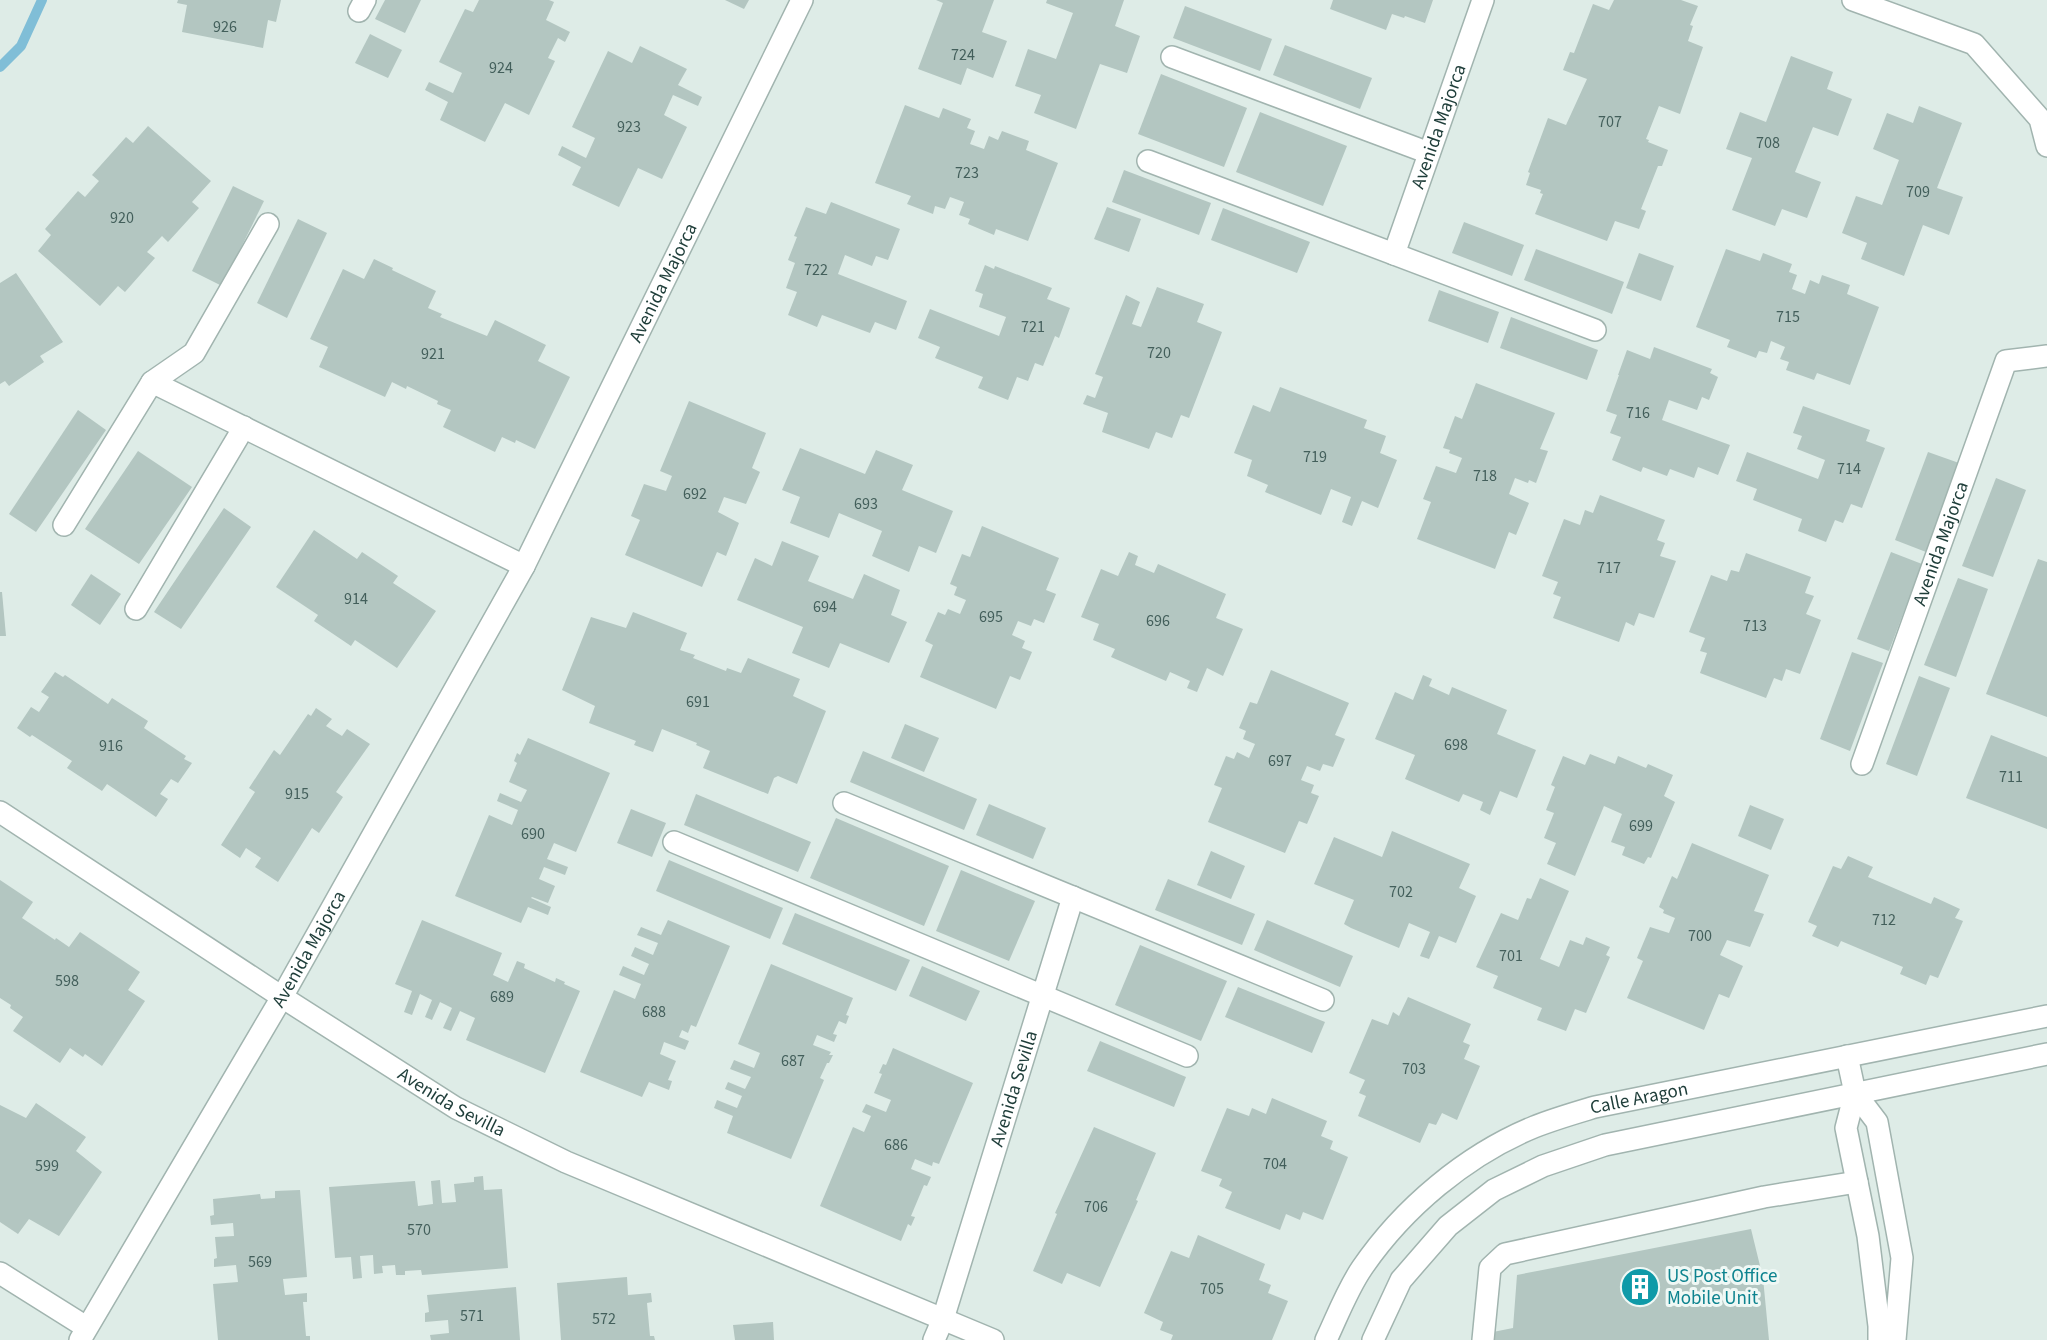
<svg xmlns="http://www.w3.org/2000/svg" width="2047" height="1340" font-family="'Source Sans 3',sans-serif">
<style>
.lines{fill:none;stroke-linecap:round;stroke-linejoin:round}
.stream{stroke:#80bed7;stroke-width:10}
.building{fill:#b3c6c1}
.minor-casing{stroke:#a1b4af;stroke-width:24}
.minor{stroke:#fff;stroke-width:21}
.labels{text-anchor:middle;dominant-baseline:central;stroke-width:6;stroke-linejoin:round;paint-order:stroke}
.number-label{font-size:16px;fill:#435f5b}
.street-label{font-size:19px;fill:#1e3d39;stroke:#eff8f5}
.culture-label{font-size:19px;fill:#0d838f;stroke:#eff8f5;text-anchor:start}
</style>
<rect width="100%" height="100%" fill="#deece7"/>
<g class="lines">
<!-- stream -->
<polyline class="stream" points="0,67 21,46 42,0"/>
</g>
<!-- building -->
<g class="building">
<polygon points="178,0 281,0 276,22 268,20 263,48 182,32 187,5 177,3"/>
<polygon points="385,0 421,0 405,33 375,19"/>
<polygon points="479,0 549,0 554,2 546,20 570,32 565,42 558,38 548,58 555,61 529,115 505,103 485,142 440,120 448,102 425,90 429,82 453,93 462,73 439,62 465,9 473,12"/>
<polygon points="725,0 749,0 744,9"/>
<polygon points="936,0 994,0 982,32 1007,41 993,78 967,68 961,85 918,69 943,3"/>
<polygon points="1047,0 1124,0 1115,26 1140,36 1127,73 1100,64 1076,129 1034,113 1041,95 1015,86 1028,49 1056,59 1073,13 1046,3"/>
<polygon points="1333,0 1433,0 1425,23 1405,16 1404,18 1392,14 1386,30 1330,9"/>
<polygon points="1614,0 1681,0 1698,6 1690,25 1693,26 1688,41 1703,47 1680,114 1659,106 1646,139 1649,140 1648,142 1668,150 1662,166 1658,166 1641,209 1646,211 1639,229 1615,221 1607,241 1535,214 1543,194 1540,193 1541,190 1526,185 1530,173 1528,172 1548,118 1566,125 1587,79 1563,70 1570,52 1574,53 1593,4 1609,10"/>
<polygon points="1185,6 1272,39 1260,71 1173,38"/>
<polygon points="370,34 402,50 388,78 355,63"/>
<polygon points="1285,45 1372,78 1360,109 1273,75"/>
<polygon points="640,46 687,69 678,85 702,97 698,106 673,95 664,115 687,127 662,179 638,168 619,207 572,185 581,167 558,155 562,146 586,158 595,138 572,127 608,51 632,63"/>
<polygon points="1791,56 1833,72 1827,89 1852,99 1838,136 1813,127 1795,172 1821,182 1807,218 1782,209 1775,226 1732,210 1752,158 1726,149 1740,112 1766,122"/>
<polygon points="1161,74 1247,108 1224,167 1138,134"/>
<polygon points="905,105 939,118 943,108 971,119 967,128 975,131 970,144 984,149 989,136 998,140 1002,131 1029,141 1026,150 1058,163 1028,241 996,229 994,235 968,224 970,219 959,215 964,202 950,197 945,209 935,206 933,214 907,204 911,196 875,183"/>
<polygon points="1919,106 1962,123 1937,188 1963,197 1949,235 1923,225 1904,276 1861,259 1867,243 1842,233 1856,196 1882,205 1899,160 1873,149 1887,113 1913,123"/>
<polygon points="1260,112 1347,146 1323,206 1236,172"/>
<polygon points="148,126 211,181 192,202 199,208 168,242 162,236 147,252 155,258 125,292 118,286 100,306 38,251 51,235 45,229 78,191 85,197 99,181 92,175 126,137 133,143"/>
<polygon points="1124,170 1211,203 1199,235 1112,202"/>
<polygon points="233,186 264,201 222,286 192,271"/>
<polygon points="831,202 900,229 888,260 876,256 872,266 845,255 838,274 907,301 896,330 875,322 870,333 822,315 817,327 788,315 797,292 786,288 795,263 788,260 797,237 794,236 806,207 826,214"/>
<polygon points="1107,207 1141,219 1129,252 1094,239"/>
<polygon points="1223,208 1310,242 1297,273 1211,240"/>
<polygon points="298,219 327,233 287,318 257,303"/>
<polygon points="1464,222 1524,245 1512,276 1452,253"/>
<polygon points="1536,249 1624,282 1612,314 1524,280"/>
<polygon points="1726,249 1760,261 1763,253 1792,264 1789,272 1797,275 1792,289 1805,294 1810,280 1819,284 1822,275 1850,285 1847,294 1879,307 1850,385 1817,373 1814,380 1786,370 1789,362 1780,359 1785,347 1771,341 1767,353 1759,351 1756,358 1727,347 1730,340 1696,327"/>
<polygon points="1639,253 1674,266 1661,301 1626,288"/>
<polygon points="374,259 393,268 392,270 436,291 428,308 442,314 440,317 487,336 495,320 546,345 538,361 570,377 535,449 516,440 515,443 502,437 495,452 443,427 451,410 437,404 438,401 407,386 406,389 392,382 385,397 319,367 328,347 310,339 343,269 364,279"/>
<polygon points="985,265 994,269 995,266 1052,288 1047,299 1070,308 1059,338 1055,336 1043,366 1035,363 1028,381 1017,377 1008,400 978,388 983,377 935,358 940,347 918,338 930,309 999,336 1006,317 979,307 983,294 975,291"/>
<polygon points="16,273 63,342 40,356 44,362 9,386 5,381 0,384 0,283"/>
<polygon points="1157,287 1204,304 1197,322 1222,332 1189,418 1181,415 1172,438 1156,432 1149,449 1102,432 1108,413 1083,404 1087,395 1095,398 1103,377 1095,374 1126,295 1140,302 1132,324 1141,327"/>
<polygon points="1439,290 1499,312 1488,343 1428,321"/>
<polygon points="1511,317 1598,350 1587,380 1500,348"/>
<polygon points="1654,347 1712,369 1710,373 1718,377 1709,400 1702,397 1697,410 1669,400 1662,420 1730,445 1718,475 1698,467 1694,478 1670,469 1667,476 1643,467 1641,472 1612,460 1621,437 1610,433 1617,415 1606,411 1619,375 1618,375 1627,350 1650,359"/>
<polygon points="1476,383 1555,413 1540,449 1548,451 1536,483 1529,480 1528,483 1515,478 1509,494 1529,503 1516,535 1509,532 1495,569 1417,539 1431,502 1423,499 1436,466 1456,473 1462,458 1449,453 1450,450 1443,448 1455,416 1462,419"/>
<polygon points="1280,387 1367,420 1364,428 1386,436 1380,453 1397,460 1378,508 1362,501 1352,526 1342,522 1351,497 1331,489 1321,515 1265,492 1268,485 1247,476 1252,460 1234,453 1253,405 1270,412"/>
<polygon points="689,401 766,433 752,468 760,472 746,504 724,497 718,512 739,523 726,556 717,552 702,587 625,555 640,520 631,516 644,484 666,491 672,476 660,471"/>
<polygon points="1803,406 1870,430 1866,441 1885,448 1862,508 1851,504 1843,523 1835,520 1826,542 1798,531 1802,519 1753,500 1757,489 1736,481 1747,452 1818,479 1825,460 1797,449 1802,436 1793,433"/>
<polygon points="78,410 106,430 36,532 9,514"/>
<polygon points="800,448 865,474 876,450 913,465 902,490 953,511 936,553 919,546 909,572 872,556 882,531 839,513 829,538 790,523 800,497 782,490"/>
<polygon points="138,451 192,487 139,564 85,529"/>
<polygon points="1928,452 1959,463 1926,552 1895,540"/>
<polygon points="1996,478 2026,490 1993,577 1962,566"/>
<polygon points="1600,495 1665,520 1657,540 1665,543 1660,556 1676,561 1654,618 1639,613 1634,626 1626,622 1619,642 1553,618 1561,597 1553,594 1558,582 1542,576 1564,519 1580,525 1585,510 1593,513"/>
<polygon points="224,508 251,527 181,629 154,612"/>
<polygon points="982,526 1059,558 1046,590 1056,594 1044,623 1034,619 1031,626 1018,621 1012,635 1025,641 1022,648 1032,652 1020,680 1010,676 996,709 920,677 933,645 925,641 938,612 945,615 948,609 960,614 966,600 954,595 957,587 950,584 962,554 970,557"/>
<polygon points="314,530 357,559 362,552 398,576 393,583 436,611 397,668 355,640 351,646 314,621 318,615 276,587"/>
<polygon points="782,541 819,556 808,581 853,599 864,574 900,590 891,615 907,622 889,663 840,643 829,668 792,653 803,627 737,600 755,558 772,566"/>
<polygon points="1129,552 1138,556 1135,565 1154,573 1158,564 1226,594 1216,618 1243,629 1223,676 1207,668 1197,692 1187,688 1190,681 1170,672 1166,681 1111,657 1115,649 1093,640 1099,624 1081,617 1101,569 1118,576"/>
<polygon points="1891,552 1922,564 1889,651 1857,639"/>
<polygon points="1746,553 1811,577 1805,593 1814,596 1806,614 1821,620 1800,674 1786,669 1782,681 1774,678 1766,698 1700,673 1707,653 1700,651 1705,638 1689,632 1711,575 1727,581 1731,570 1739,572"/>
<polygon points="2038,559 2047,562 2047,717 1986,694"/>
<polygon points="91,574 121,594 100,625 71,605"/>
<polygon points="1958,578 1988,589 1956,677 1924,665"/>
<polygon points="0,592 2,592 6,636 0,636"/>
<polygon points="633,612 687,633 680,650 695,655 693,658 726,671 727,668 741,673 748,658 800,679 793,696 826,711 797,784 778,776 774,778 768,794 703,768 710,751 696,745 697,743 662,729 653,752 634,745 636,741 589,723 595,706 562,690 591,617 626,628"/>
<polygon points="1852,652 1883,663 1850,751 1820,739"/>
<polygon points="1271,670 1349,703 1335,735 1345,739 1333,767 1323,764 1320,771 1307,766 1301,780 1314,785 1311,793 1319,796 1307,824 1299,821 1285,853 1208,822 1222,788 1214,785 1226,756 1234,759 1237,752 1249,758 1255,744 1243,739 1246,731 1239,728 1250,702 1257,704"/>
<polygon points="55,672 63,677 65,675 108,704 112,698 148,721 144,728 186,756 184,759 192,763 178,783 171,779 160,794 168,799 156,817 107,784 102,791 67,768 72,761 32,735 30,737 17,728 31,707 39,712 49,697 41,692"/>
<polygon points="1423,675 1432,679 1429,686 1449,695 1452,687 1507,710 1497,734 1536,750 1517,798 1500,791 1490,815 1480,810 1483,802 1463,794 1459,802 1405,779 1415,755 1375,739 1395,692 1413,700"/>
<polygon points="1919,676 1950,688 1917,776 1886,764"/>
<polygon points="316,708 332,719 326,726 342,736 347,729 370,744 336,792 343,797 319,833 312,828 278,882 255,867 261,858 246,848 240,858 221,845 255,792 249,788 274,750 280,755 308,714 311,716"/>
<polygon points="905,724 939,738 924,772 891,758"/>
<polygon points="1991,735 2047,757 2047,829 1966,798"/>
<polygon points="528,738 610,773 576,852 554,843 547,859 568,867 565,875 544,867 539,879 555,886 548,903 532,897 531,898 551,907 548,915 528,907 521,923 455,896 489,815 512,825 518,810 497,801 500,793 521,802 527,790 509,782 517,763 514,761 517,753 520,755"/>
<polygon points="863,751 977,799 964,830 850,782"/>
<polygon points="1590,754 1615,764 1618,756 1646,768 1648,764 1673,775 1664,796 1675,802 1651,858 1648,857 1644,864 1622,855 1625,847 1611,842 1622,814 1604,806 1575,876 1547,864 1556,843 1544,838 1554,813 1546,810 1555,787 1551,785 1563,756 1585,765"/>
<polygon points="696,794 811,842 798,872 684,825"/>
<polygon points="989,804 1046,828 1033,859 976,835"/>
<polygon points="1750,805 1784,819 1771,850 1738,836"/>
<polygon points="631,809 666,823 652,857 617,843"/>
<polygon points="836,818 949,866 924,926 810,878"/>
<polygon points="1392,831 1470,864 1459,888 1476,896 1456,943 1439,936 1429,959 1420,956 1430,932 1409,923 1399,948 1351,928 1344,924 1354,900 1314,884 1334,837 1382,857"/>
<polygon points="1692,843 1769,875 1754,911 1764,914 1750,947 1727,940 1720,955 1743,966 1729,998 1719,994 1704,1030 1627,998 1643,961 1637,958 1650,927 1669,933 1675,918 1663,913 1664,910 1659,907 1672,876 1677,879"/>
<polygon points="1211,851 1245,866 1231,899 1197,885"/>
<polygon points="1848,856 1873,867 1868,877 1931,904 1934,897 1960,909 1955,918 1963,921 1938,978 1930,975 1926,985 1900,974 1903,967 1841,941 1838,947 1812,936 1817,926 1808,922 1833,866 1841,869"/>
<polygon points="669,860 783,908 770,939 656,891"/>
<polygon points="961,870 1035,901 1009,961 936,931"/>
<polygon points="1540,878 1569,891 1540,959 1559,967 1570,940 1583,945 1586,937 1610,947 1606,955 1610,957 1586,1013 1575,1009 1566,1031 1537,1020 1542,1008 1493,988 1498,976 1476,967 1501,913 1518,920 1527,898 1531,899"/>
<polygon points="1168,879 1255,914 1242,945 1155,910"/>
<polygon points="0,880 33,902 22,918 55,940 56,938 69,947 80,932 140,972 128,990 145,1001 102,1066 85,1054 83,1057 70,1048 60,1063 13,1031 23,1017 10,1008 11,1005 0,998"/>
<polygon points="795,913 910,960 896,991 782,944"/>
<polygon points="422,920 502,953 493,975 508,982 517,961 525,964 524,968 555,982 556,978 565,982 564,984 580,991 545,1073 466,1040 475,1018 460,1011 451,1031 443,1028 452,1008 440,1002 432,1020 425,1017 432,1000 420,994 412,1015 404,1012 412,991 395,984"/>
<polygon points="668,920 730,946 696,1027 691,1025 688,1033 682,1030 679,1037 689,1041 685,1050 664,1042 660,1054 676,1061 668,1080 672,1081 669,1090 649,1082 642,1097 580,1072 614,990 635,999 641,984 619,975 623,966 644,975 649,964 631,956 635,947 653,955 658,943 637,935 641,927 661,935"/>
<polygon points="1267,920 1353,956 1340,987 1254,950"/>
<polygon points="1140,945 1227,981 1201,1041 1115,1005"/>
<polygon points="771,964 853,998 846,1015 849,1016 846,1024 839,1021 833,1034 837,1035 834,1042 817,1035 813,1045 831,1052 829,1055 833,1055 829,1063 827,1063 820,1078 824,1080 791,1159 727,1133 733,1116 714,1108 717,1100 737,1108 742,1096 725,1089 728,1082 745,1089 751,1077 730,1069 734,1060 754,1068 760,1053 738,1044"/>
<polygon points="922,966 980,991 966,1021 909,996"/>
<polygon points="1238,987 1325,1022 1312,1053 1225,1017"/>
<polygon points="1408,997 1471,1024 1463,1042 1470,1045 1464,1059 1480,1066 1457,1120 1442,1113 1436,1125 1429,1123 1420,1143 1358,1116 1366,1096 1359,1093 1365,1080 1349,1073 1372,1019 1388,1025 1393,1012 1399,1016"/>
<polygon points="1100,1041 1186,1077 1174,1107 1087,1071"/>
<polygon points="893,1048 973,1083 939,1164 933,1162 932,1166 915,1159 911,1169 931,1177 927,1186 924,1185 911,1216 915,1217 911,1226 908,1224 901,1241 820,1206 853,1127 864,1132 871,1116 862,1112 866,1104 886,1112 891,1100 874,1093 882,1074 879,1073 883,1064 886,1065"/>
<polygon points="1272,1098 1327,1121 1321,1136 1333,1141 1330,1149 1348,1157 1323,1220 1303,1212 1300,1220 1286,1214 1280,1230 1225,1208 1232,1192 1219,1186 1222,1179 1201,1171 1227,1108 1249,1116 1252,1108 1266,1114"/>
<polygon points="36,1103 86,1137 76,1151 102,1172 59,1236 29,1219 18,1234 0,1222 0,1105 26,1118"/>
<polygon points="1094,1127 1156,1153 1136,1200 1138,1201 1100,1287 1067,1273 1062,1284 1033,1271 1057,1214 1055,1213"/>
<polygon points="483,1176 484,1190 502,1189 508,1268 422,1275 421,1270 405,1271 405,1275 396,1275 395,1265 382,1266 383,1273 374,1274 373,1255 360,1256 362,1278 353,1279 351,1257 335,1258 329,1187 415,1181 418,1206 433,1204 431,1181 440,1180 442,1203 456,1202 454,1184 474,1182 474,1177"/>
<polygon points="300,1190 307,1277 283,1279 285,1295 307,1293 307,1302 303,1302 306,1336 310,1336 310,1340 218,1340 213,1284 238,1282 236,1265 214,1267 214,1259 217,1258 215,1237 234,1236 233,1223 211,1225 210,1216 214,1215 213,1199 260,1194 261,1199 275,1198 275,1191"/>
<polygon points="1751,1229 1763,1278 1769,1340 1492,1340 1493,1332 1513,1328 1517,1275"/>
<polygon points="1198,1235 1265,1264 1259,1280 1271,1285 1268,1293 1288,1301 1272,1340 1171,1340 1173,1335 1160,1330 1163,1322 1144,1313 1171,1251 1189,1258"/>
<polygon points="627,1277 628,1295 651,1293 652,1302 647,1303 650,1336 654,1336 655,1340 561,1340 557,1283"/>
<polygon points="516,1287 520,1340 431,1340 430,1335 449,1333 448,1320 425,1322 425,1313 429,1312 427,1295"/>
<polygon points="773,1322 774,1340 735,1340 733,1325"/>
</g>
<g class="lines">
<!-- minor casing -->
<g class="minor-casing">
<g id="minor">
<polyline points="1853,0 1974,44 2040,119 2047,146"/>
<polyline points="359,11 365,0"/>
<polyline points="1172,57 1429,153"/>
<polyline points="1148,161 1595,330"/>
<path id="s1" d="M1394 254 1483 0"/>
<polyline points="152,382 524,566"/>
<polyline points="64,525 152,382 194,353 268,224"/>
<polyline points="136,609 244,427"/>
<path id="s2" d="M1862 764 2006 361 2047 356"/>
<polyline points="844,803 1323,1000"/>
<path id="s3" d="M0 812 282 997 456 1108 566 1162 993 1340"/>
<polyline points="674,842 1187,1056"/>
<polyline points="1847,1056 1855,1093 1846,1128 1868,1236 1879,1326 1879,1340"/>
<polyline points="1855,1093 1877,1122 1902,1258 1895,1340"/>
<polyline points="0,1273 86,1327"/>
<path id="s4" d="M80 1340 282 997 524 566 802 0"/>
<path id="s5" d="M934 1340 943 1319 1073 897"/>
<path id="s6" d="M1326 1340C1337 1317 1347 1290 1362 1268 1403 1208 1466 1155 1534 1127 1554 1119 1575 1113 1595 1107L2047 1016"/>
<polyline points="1373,1340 1401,1280 1448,1226 1494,1190 1543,1166 1605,1145 2047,1054"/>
<polyline points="1483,1340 1490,1268 1505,1254 1764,1197 1857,1182"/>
</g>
</g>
<!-- minor -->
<use href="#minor" class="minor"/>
</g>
<!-- icons -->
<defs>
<g id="building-disc" transform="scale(2.0125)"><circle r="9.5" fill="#0f9aa8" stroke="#eff8f5"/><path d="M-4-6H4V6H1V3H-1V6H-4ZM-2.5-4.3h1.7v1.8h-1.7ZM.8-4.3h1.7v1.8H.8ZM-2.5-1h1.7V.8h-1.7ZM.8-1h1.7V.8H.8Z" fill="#fff"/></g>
</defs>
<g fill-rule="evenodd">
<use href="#building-disc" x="1640" y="1287"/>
</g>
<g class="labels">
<!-- number labels -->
<g class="number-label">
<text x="225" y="27">926</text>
<text x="963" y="55">724</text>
<text x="501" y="68">924</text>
<text x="1610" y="122">707</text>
<text x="629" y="127">923</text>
<text x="1768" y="143">708</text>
<text x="967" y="173">723</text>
<text x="1918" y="192">709</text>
<text x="122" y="218">920</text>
<text x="816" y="270">722</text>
<text x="1788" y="317">715</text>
<text x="1033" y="327">721</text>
<text x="1159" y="353">720</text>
<text x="433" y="354">921</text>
<text x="1638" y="413">716</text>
<text x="1315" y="457">719</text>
<text x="1849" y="469">714</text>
<text x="1485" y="476">718</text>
<text x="695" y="494">692</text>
<text x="866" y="504">693</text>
<text x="1609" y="568">717</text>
<text x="356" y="599">914</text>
<text x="825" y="607">694</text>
<text x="991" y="617">695</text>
<text x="1158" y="621">696</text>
<text x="1755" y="626">713</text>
<text x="698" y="702">691</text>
<text x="1456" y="745">698</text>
<text x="111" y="746">916</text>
<text x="1280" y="761">697</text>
<text x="2011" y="777">711</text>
<text x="297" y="794">915</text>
<text x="1641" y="826">699</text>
<text x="533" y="834">690</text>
<text x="1401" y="892">702</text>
<text x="1884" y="920">712</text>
<text x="1700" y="936">700</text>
<text x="1511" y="956">701</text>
<text x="67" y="981">598</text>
<text x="502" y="997">689</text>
<text x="654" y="1012">688</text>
<text x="793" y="1061">687</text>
<text x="1414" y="1069">703</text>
<text x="896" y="1145">686</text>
<text x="1275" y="1164">704</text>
<text x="47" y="1166">599</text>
<text x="1096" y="1207">706</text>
<text x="419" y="1230">570</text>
<text x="260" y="1262">569</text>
<text x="1212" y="1289">705</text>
<text x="472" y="1316">571</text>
<text x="604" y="1319">572</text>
</g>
<!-- street labels -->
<g class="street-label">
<text stroke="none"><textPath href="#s1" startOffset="135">Avenida Majorca</textPath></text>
<text stroke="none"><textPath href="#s4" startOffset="1208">Avenida Majorca</textPath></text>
<text stroke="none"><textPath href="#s2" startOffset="234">Avenida Majorca</textPath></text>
<text stroke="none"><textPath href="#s4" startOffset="453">Avenida Majorca</textPath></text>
<text stroke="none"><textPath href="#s5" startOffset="264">Avenida Sevilla</textPath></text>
<text stroke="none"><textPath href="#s6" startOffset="415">Calle Aragon</textPath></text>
<text stroke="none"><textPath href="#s3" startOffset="537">Avenida Sevilla</textPath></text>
</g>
<!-- culture labels -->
<g class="culture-label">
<text x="1667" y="1276">US Post Office<tspan x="1667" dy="22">Mobile Unit</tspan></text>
</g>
</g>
</svg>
